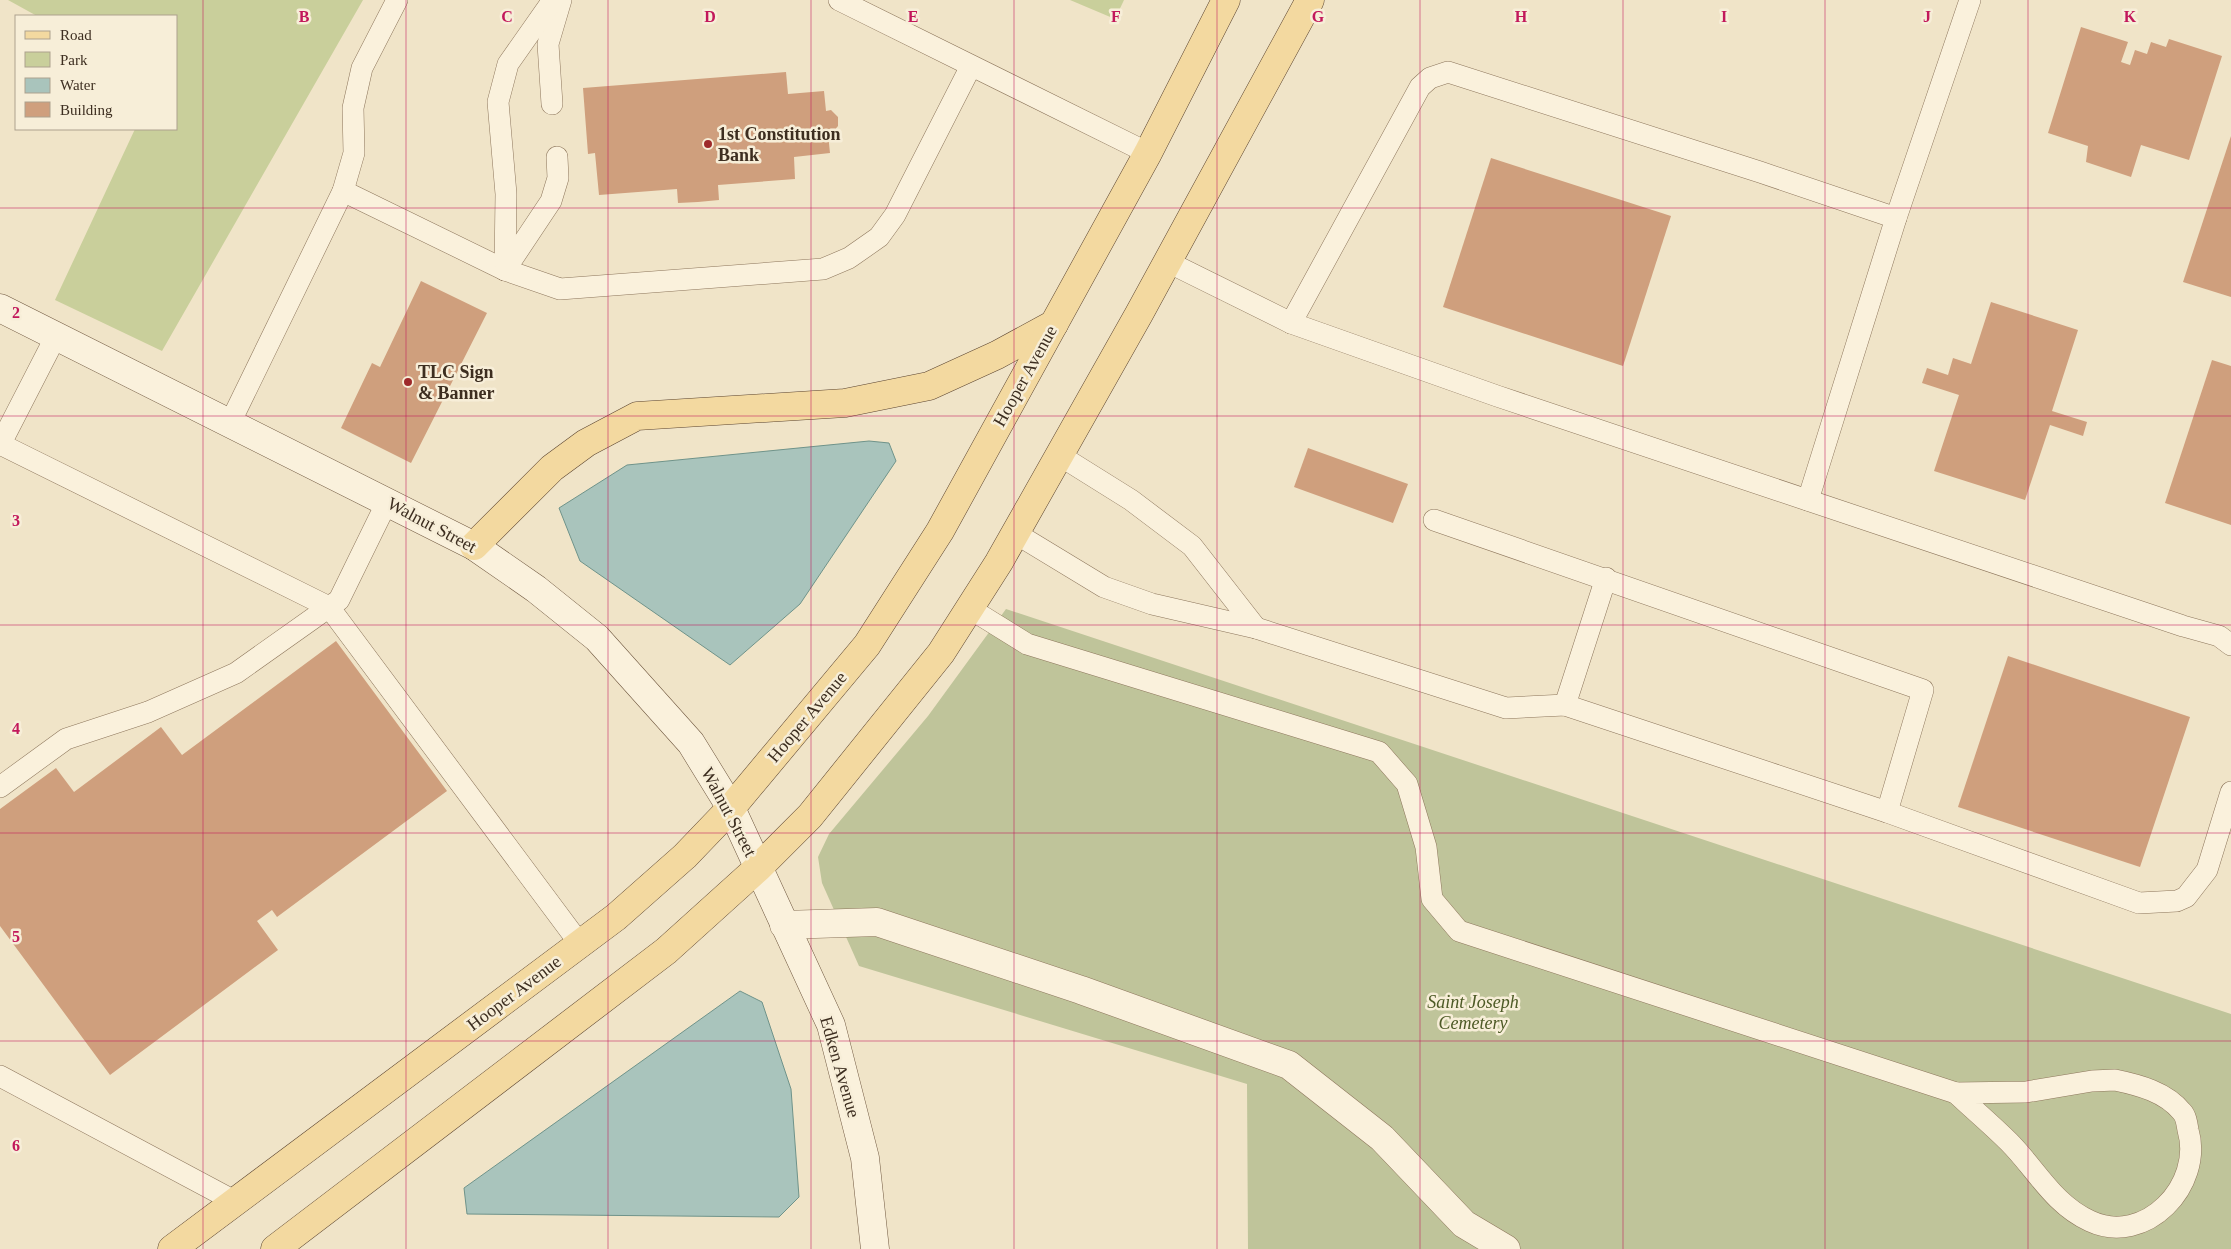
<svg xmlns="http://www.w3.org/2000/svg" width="2231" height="1249" font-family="'Times New Roman',serif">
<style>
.green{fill:#c9cf9b}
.cemetery{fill:#bfc49a}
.water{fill:#a9c4bc;stroke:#6f938a}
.building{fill:#cf9f7d}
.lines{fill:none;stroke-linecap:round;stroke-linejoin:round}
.lane-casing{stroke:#8d765c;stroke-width:22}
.street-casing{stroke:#8d765c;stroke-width:29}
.secondary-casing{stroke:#6f573f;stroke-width:29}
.primary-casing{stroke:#5b4430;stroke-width:29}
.lane{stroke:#faf1dc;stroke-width:21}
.street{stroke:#faf1dc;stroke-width:28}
.secondary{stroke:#faf1dc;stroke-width:28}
.primary{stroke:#f3d9a0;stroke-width:28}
.grid{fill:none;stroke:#c2185b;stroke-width:1;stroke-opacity:0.55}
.poi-dot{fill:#9e2a2b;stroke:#f7eed8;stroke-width:2}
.labels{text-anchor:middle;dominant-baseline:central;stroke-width:5;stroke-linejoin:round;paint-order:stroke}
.poi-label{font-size:18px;font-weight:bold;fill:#3d2e20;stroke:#f7eed8;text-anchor:start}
.street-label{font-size:18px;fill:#3d2e20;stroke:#f7eed8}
.park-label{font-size:18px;font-style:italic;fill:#4d5a26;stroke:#f7eed8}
.grid-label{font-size:16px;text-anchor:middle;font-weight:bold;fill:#c2185b;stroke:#f7eed8;stroke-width:5;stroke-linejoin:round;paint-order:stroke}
</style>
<rect width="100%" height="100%" fill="#f0e4c8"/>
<!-- green -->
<g class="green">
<polygon points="8,0 363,0 162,351 55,300 135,129 176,129 176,16 37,16"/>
<polygon points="1070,0 1124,0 1115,19"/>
</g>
<!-- cemetery -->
<polygon class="cemetery" points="1006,609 2231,1014 2231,1249 1248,1249 1247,1084 859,966 822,883 818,857 829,834 928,716"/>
<!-- water -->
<g class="water">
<polygon points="869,441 889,443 896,461 800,604 730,665 580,561 559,508 627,465"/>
<polygon points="740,991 762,1002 791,1089 799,1197 779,1217 467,1214 464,1188"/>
</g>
<!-- building -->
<g class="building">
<polygon points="2081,27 2128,42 2121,62 2130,65 2135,50 2147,54 2151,42 2166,47 2169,39 2222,56 2189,160 2141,145 2131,177 2086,162 2088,146 2048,133"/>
<polygon points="786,72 788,94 824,91 826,111 831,110 838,117 838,126 832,133 828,134 830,153 794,157 795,179 718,185 719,200 698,202 678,203 677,189 599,195 595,153 588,154 583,88"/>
<polygon points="2231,136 2231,297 2183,282"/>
<polygon points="1491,158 1671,216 1623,366 1443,307"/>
<polygon points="421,281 487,313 411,463 341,428 372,363 380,367"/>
<polygon points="1991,302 2078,330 2052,411 2087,422 2083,436 2050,425 2025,500 1934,471 1959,395 1922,383 1927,368 1948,375 1953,358 1971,364"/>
<polygon points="2212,360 2231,366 2231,525 2165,503"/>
<polygon points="1308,448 1408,484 1393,523 1294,487"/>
<polygon points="336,641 447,791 277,917 272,910 257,921 278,950 110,1075 0,926 0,809 56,768 74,792 161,727 182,755"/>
<polygon points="2008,656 2190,717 2140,867 1958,807"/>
</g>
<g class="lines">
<!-- lane casing -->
<g class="lane-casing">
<g id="lane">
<polyline points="839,0 1148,153"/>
<polyline points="552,104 548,44 561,0"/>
<polyline points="343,191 505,270 560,289 823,269 849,258 879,237 895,215 971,66"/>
<polyline points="1168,262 1291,323 1497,396 2183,626 2219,636 2231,645"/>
<polyline points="505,270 506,194 498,102 508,64 553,0"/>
<polyline points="505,270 551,201 558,178 557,157"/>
<polyline points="1291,323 1420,87 1430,78 1448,72 1760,172 1896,218"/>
<polyline points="230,423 343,191 354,153 353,108 362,68 397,0"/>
<polyline points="0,444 329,607 580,944"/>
<polyline points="0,445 56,336"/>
<polyline points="1059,455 1131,500 1192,546 1256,628"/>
<polyline points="1808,500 1896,218 1970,0"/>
<polyline points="1434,520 1923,690 1887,812"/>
<polyline points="1015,533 1104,587 1152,604 1256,628 1506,708 1565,705 1887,812 2139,903 2177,901 2186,897 2207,870 2231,792"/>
<polyline points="969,608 1027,644 1379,752 1407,784 1426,847 1432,899 1459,931 1956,1093"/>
<polyline points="1565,705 1606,578"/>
<polyline points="0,787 66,739 148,712 236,673 339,600 387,502"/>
<polyline points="0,1076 236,1202"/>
<path d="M2115 1080C2139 1085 2166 1092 2182 1112 2186 1116 2187 1124 2188 1130 2204 1185 2145 1247 2090 1221 2053 1204 2036 1169 2009 1142 1992 1125 1974 1110 1956 1093L2026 1092 2092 1081Z"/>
</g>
</g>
<!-- street casing -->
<g class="street-casing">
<polyline id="street" points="784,925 877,922 1081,990 1289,1065 1382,1138 1464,1224 1506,1249"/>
</g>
<!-- secondary casing -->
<g class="secondary-casing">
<polyline id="secondary" points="0,308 474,546 536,589 597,638 691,743 731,808 831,1025 865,1158 875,1249"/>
</g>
<!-- primary casing -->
<g class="primary-casing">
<g id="primary">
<polyline points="474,546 552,468 586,443 637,416 845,403 929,386 997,355 1054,324"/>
<polyline points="172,1249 616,917 685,856 731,808 867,645 940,531 1148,153 1226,0"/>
<polyline points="275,1249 666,951 758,868 810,816 941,653 999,562 1139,314 1310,0"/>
</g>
</g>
<!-- lane -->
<use href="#lane" class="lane"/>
<!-- street -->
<use href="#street" class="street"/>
<!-- secondary -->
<use href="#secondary" class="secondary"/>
<!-- primary -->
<use href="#primary" class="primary"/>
</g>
<!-- grid -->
<path class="grid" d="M203 0V1249M406 0V1249M608 0V1249M811 0V1249M1014 0V1249M1217 0V1249M1420 0V1249M1623 0V1249M1825 0V1249M2028 0V1249M0 208H2231M0 416H2231M0 625H2231M0 833H2231M0 1041H2231"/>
<!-- markers -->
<g class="poi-dot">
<circle cx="708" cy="144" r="5"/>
<circle cx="408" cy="382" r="5"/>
</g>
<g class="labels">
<!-- poi labels -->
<g class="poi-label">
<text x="718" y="134">1st Constitution<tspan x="718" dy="21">Bank</tspan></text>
<text x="418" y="372">TLC Sign<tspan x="418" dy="21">&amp; Banner</tspan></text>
</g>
<!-- street labels -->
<g class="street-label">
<text transform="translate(1025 376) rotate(-61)">Hooper Avenue</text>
<text transform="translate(432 525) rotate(28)">Walnut Street</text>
<text transform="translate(807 717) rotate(-50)">Hooper Avenue</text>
<text transform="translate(729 812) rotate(62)">Walnut Street</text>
<text transform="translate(514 993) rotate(-37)">Hooper Avenue</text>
<text transform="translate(840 1067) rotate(74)">Edken Avenue</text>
</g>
<!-- park labels -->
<g class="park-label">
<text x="1473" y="1002">Saint Joseph<tspan x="1473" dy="21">Cemetery</tspan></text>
</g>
</g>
<g class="grid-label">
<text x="304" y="22">B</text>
<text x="507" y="22">C</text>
<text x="710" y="22">D</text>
<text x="913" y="22">E</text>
<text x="1116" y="22">F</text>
<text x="1318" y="22">G</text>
<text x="1521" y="22">H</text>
<text x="1724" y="22">I</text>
<text x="1927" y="22">J</text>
<text x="2130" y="22">K</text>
<text x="16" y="318">2</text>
<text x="16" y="526">3</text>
<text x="16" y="734">4</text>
<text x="16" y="942">5</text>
<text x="16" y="1151">6</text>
</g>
<!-- legend -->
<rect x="15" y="15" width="162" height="115" fill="#f7eed8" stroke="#ada18e"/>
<rect x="25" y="31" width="25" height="8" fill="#f3d9a0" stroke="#ada18e"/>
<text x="60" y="40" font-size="15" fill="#3d2e20">Road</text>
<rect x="25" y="52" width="25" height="15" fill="#c9cf9b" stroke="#ada18e"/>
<text x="60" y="65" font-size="15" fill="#3d2e20">Park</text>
<rect x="25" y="78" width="25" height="15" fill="#a9c4bc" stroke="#ada18e"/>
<text x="60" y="90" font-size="15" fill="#3d2e20">Water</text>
<rect x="25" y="102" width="25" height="15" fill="#cf9f7d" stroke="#ada18e"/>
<text x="60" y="115" font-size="15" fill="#3d2e20">Building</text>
</svg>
